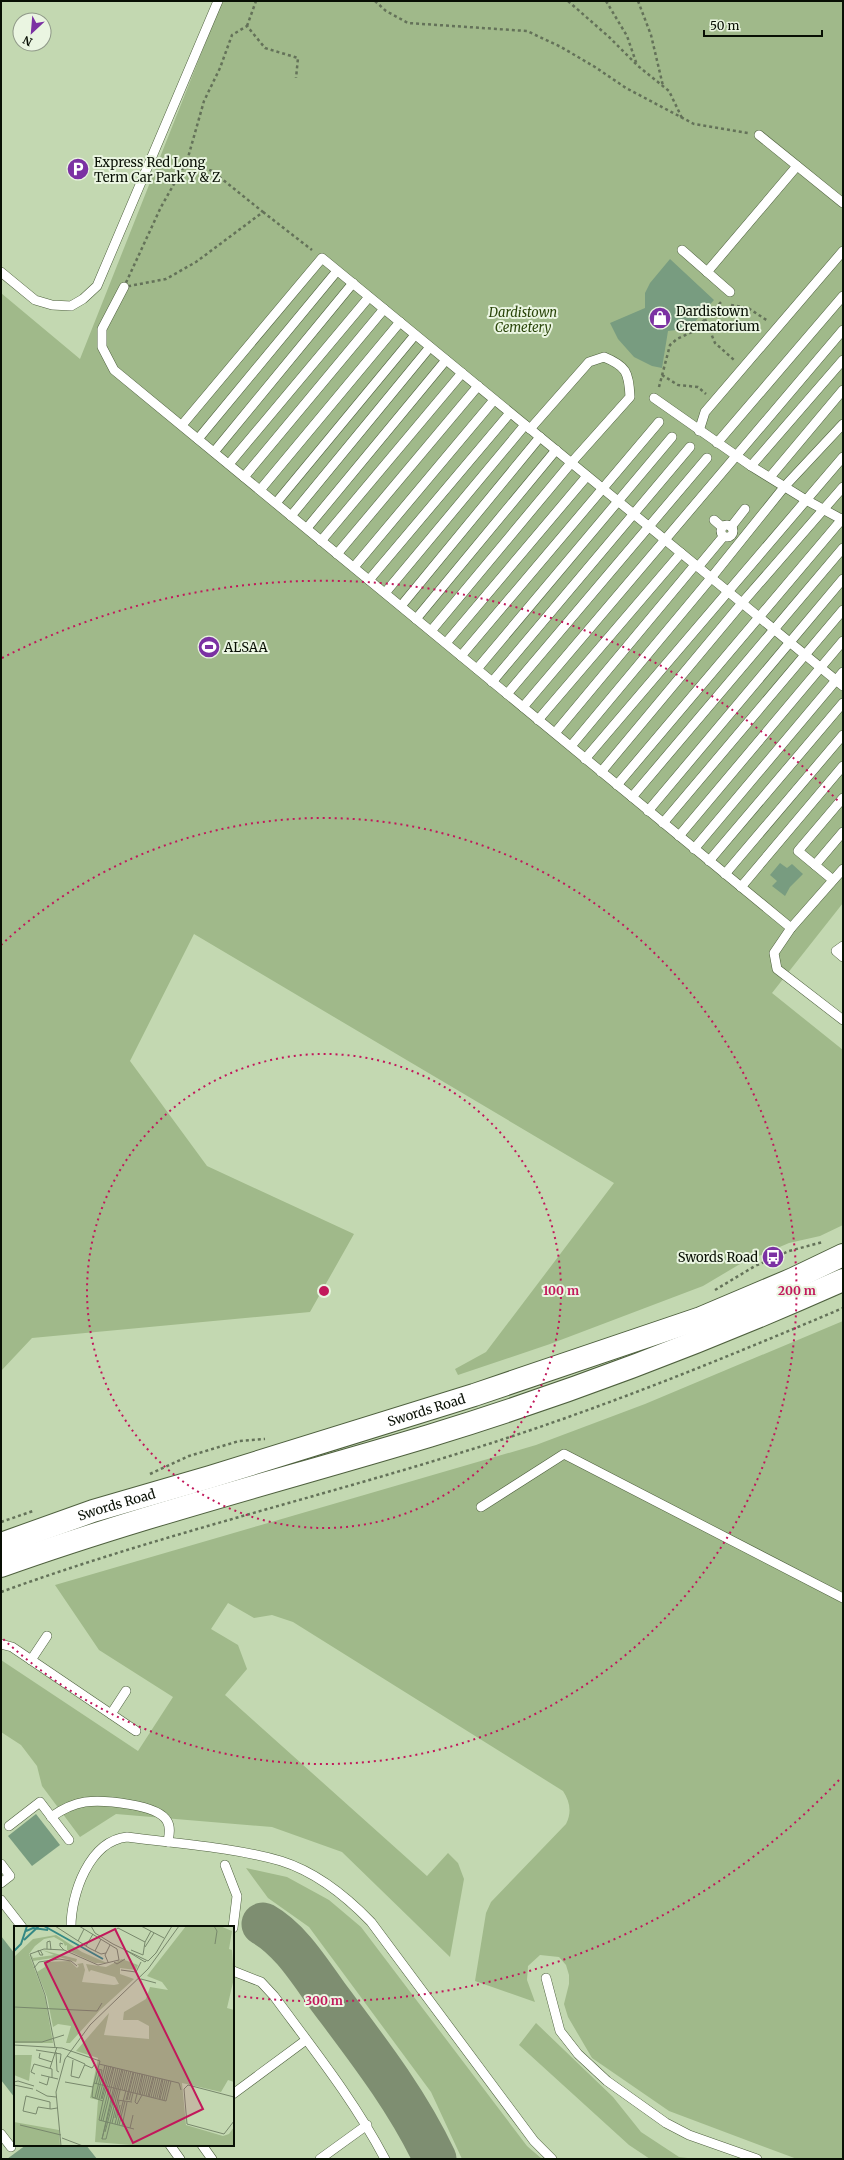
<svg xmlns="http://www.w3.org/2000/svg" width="844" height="2160" font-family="Merriweather,serif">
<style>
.green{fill:#a0b98a}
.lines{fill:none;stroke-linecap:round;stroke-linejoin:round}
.taxiway{stroke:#7e8e71;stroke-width:43}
.building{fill:#789c80}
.lane-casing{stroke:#4e603e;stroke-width:10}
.secondary-casing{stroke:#4e603e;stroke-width:24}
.path{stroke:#647259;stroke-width:2.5;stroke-dasharray:3 3;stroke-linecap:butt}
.lane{stroke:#fff;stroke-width:9}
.secondary{stroke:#fff;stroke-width:22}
.ring{fill:none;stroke:#c2185b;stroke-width:2;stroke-dasharray:2 4}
.labels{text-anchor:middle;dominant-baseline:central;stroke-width:4;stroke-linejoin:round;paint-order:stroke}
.poi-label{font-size:13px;fill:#080f04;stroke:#eaf5e1;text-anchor:start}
.park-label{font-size:13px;font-style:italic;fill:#2b460b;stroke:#eaf5e1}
.street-label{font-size:13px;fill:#080f04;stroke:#eaf5e1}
.inset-river{fill:none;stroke:#348985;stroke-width:2}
.inset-road{fill:none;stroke:#78886c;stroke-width:1}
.view{fill:#c2185b;fill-opacity:0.15;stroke:#c2185b;stroke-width:2}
.inset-edge{fill:none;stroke:#080f04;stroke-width:2}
.centre{fill:#c2185b;stroke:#eaf5e1;stroke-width:2}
.ring-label{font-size:12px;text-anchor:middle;font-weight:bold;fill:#c2185b;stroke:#eaf5e1;stroke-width:4;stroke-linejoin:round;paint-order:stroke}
</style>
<rect width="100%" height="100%" fill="#c3d8b1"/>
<!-- green -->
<g class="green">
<polygon points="222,1 843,1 843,903 772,993 843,1050 843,1225 820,1236 789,1243 740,1264 703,1286 550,1344 458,1375 455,1369 486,1352 614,1183 194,934 130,1061 207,1166 354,1234 310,1312 32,1338 1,1371 1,293 80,359"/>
<path d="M843 1321V2159H797L669 2111 592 2058 568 2017 564 2004 569 1984V1975L566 1965 559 1957 540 1955 528 1966 527 1980 535 2002 475 1981 486 1913 491 1902 566 1824C572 1812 570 1802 563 1791L293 1622 272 1615 254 1618 228 1603 211 1629 238 1645 247 1669 225 1695 427 1876 448 1853 458 1863 464 1879 450 1957 342 1852 272 1827 116 1814 80 1837 42 1786 37 1766 21 1745 1 1732V1660L138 1751 173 1697 99 1650 55 1585 536 1445 645 1404Z"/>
<polygon points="246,1868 287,1877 329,1900 361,1927 527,2146 542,2159 462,2159 431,2092 309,1927 268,1898"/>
<polygon points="536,2023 613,2097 641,2132 679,2157 696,2159 650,2159 629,2145 519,2045"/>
</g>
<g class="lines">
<!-- taxiway -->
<path class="taxiway" d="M263 1924C291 1940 310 1972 329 1998 368 2050 407 2100 435 2159"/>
</g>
<!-- building -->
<g class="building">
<polygon points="670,259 714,300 693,324 685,329 668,331 662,368 652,366 634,357 618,339 610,323 645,308 645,293 650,283"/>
<polygon points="780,863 787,868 792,864 803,874 790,887 785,896 772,886 777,881 770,875"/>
<polygon points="36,1814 60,1845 32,1866 8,1836"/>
<polygon points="1,1936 15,1954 15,2098 1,2080"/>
<polygon points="26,2145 86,2145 97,2159 7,2159"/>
</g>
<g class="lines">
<!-- lane casing -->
<g class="lane-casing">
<g id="lane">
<polyline points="759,135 843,203"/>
<polyline points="682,250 730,292"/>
<polyline points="1,272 35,300 52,305 71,306 83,299 97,286 218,1"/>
<polyline points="707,272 797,166"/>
<polyline points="124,287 102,329 102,347 114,370 791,928"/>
<polyline points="654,398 751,466 806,500 843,520"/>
<polyline points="182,425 322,258 843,686"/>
<polyline points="699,431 705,412 843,251"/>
<polyline points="198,439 337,271"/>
<polyline points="717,443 843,296"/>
<polyline points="214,452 353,283"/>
<polyline points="229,464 369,297"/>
<polyline points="751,466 843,360"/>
<polyline points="244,477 384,309"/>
<polyline points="770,477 843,390"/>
<polyline points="260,490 400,322"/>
<polyline points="276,503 415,335"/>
<polyline points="291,516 430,347"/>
<polyline points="714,520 722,527"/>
<circle cx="727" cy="531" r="6"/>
<polyline points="731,527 745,509"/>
<polyline points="307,528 446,360"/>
<polyline points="321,541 462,373"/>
<polyline points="337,554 478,386"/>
<polyline points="354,567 494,400"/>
<polyline points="698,567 723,537"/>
<polyline points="369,580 510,413"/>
<polyline points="385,593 525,425"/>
<polyline points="401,606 540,437"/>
<polyline points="416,619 556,450"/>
<path d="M431 631 571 463 630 397C629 372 626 366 604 357L589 362 530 429"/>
<polyline points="446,643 587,476"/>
<polyline points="461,656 659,422"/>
<polyline points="477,669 672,437"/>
<polyline points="492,682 690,447"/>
<polyline points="507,694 707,458"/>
<polyline points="523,707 843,330"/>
<polyline points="538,720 681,553"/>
<polyline points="555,733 695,565"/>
<polyline points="571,746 711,578 785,486 843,424"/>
<polyline points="585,759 843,457"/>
<polyline points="601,772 742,603 843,487"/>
<polyline points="617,785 843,518"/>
<polyline points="632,797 843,548"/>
<polyline points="648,811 843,579"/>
<polyline points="663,823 843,610"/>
<polyline points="679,836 843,641"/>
<polyline points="694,849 843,672"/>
<polyline points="709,861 843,703"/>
<polyline points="815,865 843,832"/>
<polyline points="843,869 791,928 774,953 777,969 843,1020"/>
<polyline points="725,874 843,735"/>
<polyline points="833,880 798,851 843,798"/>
<polyline points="741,887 843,766"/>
<polyline points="843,946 836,951 843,957"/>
<polyline points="481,1507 564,1454 843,1598"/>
<polyline points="1,1644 12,1647 136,1731"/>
<polyline points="31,1660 47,1636"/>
<polyline points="111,1714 126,1691"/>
<path d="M51 1817C61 1810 72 1804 85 1802 103 1800 158 1804 167 1821 171 1827 169 1836 168 1842"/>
<polyline points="9,1826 40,1802 69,1840"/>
<polyline points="1,1864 10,1876 1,1883"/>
<polyline points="225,1865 237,1896 233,1928"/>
<polyline points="1,1900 22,1927"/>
<path d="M71 1927C71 1894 89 1841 127 1837 178 1844 232 1847 281 1861 316 1872 346 1896 371 1922L534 2141 552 2159"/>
<path d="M233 1971 261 1982 274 1996C313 2049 354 2100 385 2159"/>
<polyline points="546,1978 560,2031 578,2054 607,2081 666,2123 689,2135 757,2159"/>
<polyline points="233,2094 306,2040"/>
<polyline points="1,2134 11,2147"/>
<polyline points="170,2145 180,2159"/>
<polyline points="202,2145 212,2159"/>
<polyline points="320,2159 367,2125"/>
</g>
</g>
<!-- secondary casing -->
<g class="secondary-casing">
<g id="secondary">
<path id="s1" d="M1 1544 93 1511 210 1477 474 1395 701 1318 793 1279 843 1255"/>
<path d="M1 1566C141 1516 286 1479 429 1436 570 1393 708 1340 843 1280"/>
</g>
</g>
<!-- path -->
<g class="path">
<polyline points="375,1 386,11 408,23 527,31 561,47 595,67 626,88 694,124 748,133"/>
<polyline points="568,1 609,37 638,66 669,91 682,118"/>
<polyline points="606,1 627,36 637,65"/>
<polyline points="638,1 651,35 663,86"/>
<polyline points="247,26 256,1"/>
<polygon points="187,161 212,171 263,212 196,262 166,279 124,287 161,207"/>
<polyline points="187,161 204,101 220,68 232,35 247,26 265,48 298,58 296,78"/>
<polyline points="263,212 312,250"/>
<polyline points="731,305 748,308 768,321"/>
<polyline points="705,319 715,343 734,360"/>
<polyline points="662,375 678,385 698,387 706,394"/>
<polyline points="659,387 670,345 677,339 694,331 722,301"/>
<polyline points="715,1290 755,1266 789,1251 823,1242"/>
<polyline points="150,1474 189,1456 239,1441 265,1439"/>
<polyline points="1,1522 33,1511"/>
<path d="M1 1592C152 1537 309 1500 463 1452 593 1412 718 1361 843 1308"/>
</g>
<!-- lane -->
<use href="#lane" class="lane"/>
<!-- secondary -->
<use href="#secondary" class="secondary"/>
</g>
<!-- distance rings -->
<g class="ring">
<circle cx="324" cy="1291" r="237"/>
<path d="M1 945A473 473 0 1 1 1 1637"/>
<path d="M839 1780A710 710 0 0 1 237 1996M2 658A710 710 0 0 1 839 802"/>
</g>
<!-- icons -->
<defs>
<g id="parking-disc" transform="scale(1.15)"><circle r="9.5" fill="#7b31a3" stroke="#eaf5e1"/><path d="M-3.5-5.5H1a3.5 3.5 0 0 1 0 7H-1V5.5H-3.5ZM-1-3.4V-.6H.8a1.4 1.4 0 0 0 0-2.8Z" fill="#fff"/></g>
<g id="shop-disc" transform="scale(1.15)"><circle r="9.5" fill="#7b31a3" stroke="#eaf5e1"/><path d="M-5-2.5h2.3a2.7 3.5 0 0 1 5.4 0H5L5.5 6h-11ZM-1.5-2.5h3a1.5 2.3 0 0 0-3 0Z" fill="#fff"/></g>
<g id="stadium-disc" transform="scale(1.15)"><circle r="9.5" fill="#7b31a3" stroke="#eaf5e1"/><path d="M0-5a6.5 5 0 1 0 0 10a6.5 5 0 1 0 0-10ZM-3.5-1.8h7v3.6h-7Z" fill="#fff"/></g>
<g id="bus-disc" transform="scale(1.15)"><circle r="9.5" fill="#7b31a3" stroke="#eaf5e1"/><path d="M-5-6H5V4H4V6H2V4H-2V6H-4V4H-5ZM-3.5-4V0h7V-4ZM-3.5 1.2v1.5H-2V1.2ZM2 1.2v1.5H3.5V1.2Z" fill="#fff"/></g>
</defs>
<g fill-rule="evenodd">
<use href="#parking-disc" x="78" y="169"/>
<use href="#shop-disc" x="660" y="318"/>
<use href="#stadium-disc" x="209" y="647"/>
<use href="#bus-disc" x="773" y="1257"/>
</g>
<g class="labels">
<!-- poi labels -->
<g class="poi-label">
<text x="94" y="162">Express Red Long<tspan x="94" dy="15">Term Car Park Y &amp; Z</tspan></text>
<text x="676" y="311">Dardistown<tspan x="676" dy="15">Crematorium</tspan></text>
<text x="224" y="647">ALSAA</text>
<text x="758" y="1257" text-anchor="end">Swords Road</text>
</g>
<!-- park labels -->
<g class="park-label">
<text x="523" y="312">Dardistown<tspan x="523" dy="15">Cemetery</tspan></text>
</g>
<!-- street labels -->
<g class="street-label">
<text stroke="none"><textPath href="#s1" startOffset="446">Swords Road</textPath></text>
<text stroke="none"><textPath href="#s1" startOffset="122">Swords Road</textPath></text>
</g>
</g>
<!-- overview -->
<g transform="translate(14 1926)">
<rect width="220" height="220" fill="#c3d8b1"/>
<path d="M172 0H206L218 5 215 23 218 24 220 52 213 82 220 84V156L214 154 207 166 168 157 172 199 209 210 215 208 220 201V220H129L81 216 84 174 76 172 84 132 62 125 95 87 90 109 135 113V100L124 94H109L110 86 132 73 136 61 154 64 148 56 133 50ZM42 9 68 26 93 37H81L53 24V19L51 20 49 16 40 11 30 13 21 20 15 28 31 71 39 117H0V31L19 13ZM28 24 63 33 62 36 45 31 19 35 17 28 19 32 40 29ZM108 33 124 39 122 44 106 42V48L120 53 86 84 56 117H52L57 100 44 98 39 101 33 71 23 46 31 41 30 36 56 35 63 42 65 40 63 38 69 37 71 44 68 56 100 59 105 58 101 51 77 44 75 46 72 38 92 41ZM0 121 1 129H18L15 155 0 149ZM0 196 45 204 46 220H0Z" fill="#a0b98a"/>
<path class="inset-river" d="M30 0 89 33M12 5 19 2 34 4M10 14 25 0M0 25 7 18 13 0"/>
<path class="inset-road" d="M41 0 75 22 87 28 92 27M77 0 81 7 99 18 134 35 142 27 158 0M127 0 150 12M200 0 203 5 201 18M101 4 104 2 131 16 137 5M64 15 70 3M72 20 79 8M131 21 140 7M33 23V16L36 15 37 24M24 24 26 29H29L26 24M50 24 84 39 105 34 103 23 65 0M117 24 129 29 131 16M81 25 87 13M113 25 131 36 132 35M94 36 91 29 96 19M100 36 103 38 111 33M20 42 25 36 45 33 57 35 63 40M107 44 122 46 127 36M127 53 142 57M0 81 83 85 88 77M0 116H28L50 109M0 119 48 122 86 135 79 161 51 156M41 121 31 69 16 28 30 23 50 24 46 20V17L49 18M22 124 47 128 46 137M42 126 43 145 45 146M26 127 25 132 38 136M53 130 71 138 65 152 57 150 59 134M85 138 165 157 167 164M71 139 78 142 81 138 79 137M36 142 43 121M21 148 17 146 20 138 38 143V152M27 149 44 153M0 156 4 155 20 160M25 156 33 159 35 151M80 157 152 175 157 155M82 158 86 144M0 159 19 163M79 161 78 171 89 175 85 194 120 203M22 164 33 170 42 171M108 164 113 144M110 165 115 145M121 167 126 147M125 168 129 148M126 169 131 149M128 169 123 178 121 176 128 148M128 169 133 149M130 169 135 150M132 170 137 150M134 170 139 151M135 171 140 151M137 171 142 151M220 171 174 159 170 163 173 198 210 208 220 195M81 172 88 144 84 143M83 172 91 139M139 172 144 152M141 172 146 152M143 172 148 153M85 173 93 140M87 173 95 140M88 173 97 140M145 173 149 153M146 173 151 154M103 174 118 176M112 174 119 146M113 174 120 146M115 174 122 147M148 174 153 154M150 174 155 154M89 175 99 141M117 175 124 147M36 183V176L12 170 9 185 22 188 24 181 37 183 43 182M101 192 105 175M87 195 100 141M89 195 102 142M98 197 111 144M101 198 106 179M6 199 47 209M103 199 117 145M105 199 111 175M108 200 113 176M116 202 119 189M91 206 108 143M48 212 69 220M88 213H92L109 144M88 213 104 142M88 213 106 143M47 220 42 166 51 133 76 99 134 43 165 0"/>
<path class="view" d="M101 3 189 183 119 217 31 37Z"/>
<rect width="220" height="220" class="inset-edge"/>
</g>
<circle cx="324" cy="1291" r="6" class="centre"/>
<g class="ring-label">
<text x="561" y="1295">100 m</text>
<text x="797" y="1295">200 m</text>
<text x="324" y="2005">300 m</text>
</g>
<!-- border -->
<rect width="844" height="2160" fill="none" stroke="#080f04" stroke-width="4"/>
<!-- north arrow -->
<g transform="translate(32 32) rotate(206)"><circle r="19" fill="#eaf5e1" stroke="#909989"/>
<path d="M0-3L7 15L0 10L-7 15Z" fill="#7b31a3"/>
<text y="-6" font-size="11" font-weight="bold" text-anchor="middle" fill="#080f04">N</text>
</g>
<!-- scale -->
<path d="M704 30v6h118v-6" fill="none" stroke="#080f04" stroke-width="2"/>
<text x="710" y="30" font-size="12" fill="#080f04" stroke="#eaf5e1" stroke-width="3" paint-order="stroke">50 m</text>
</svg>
